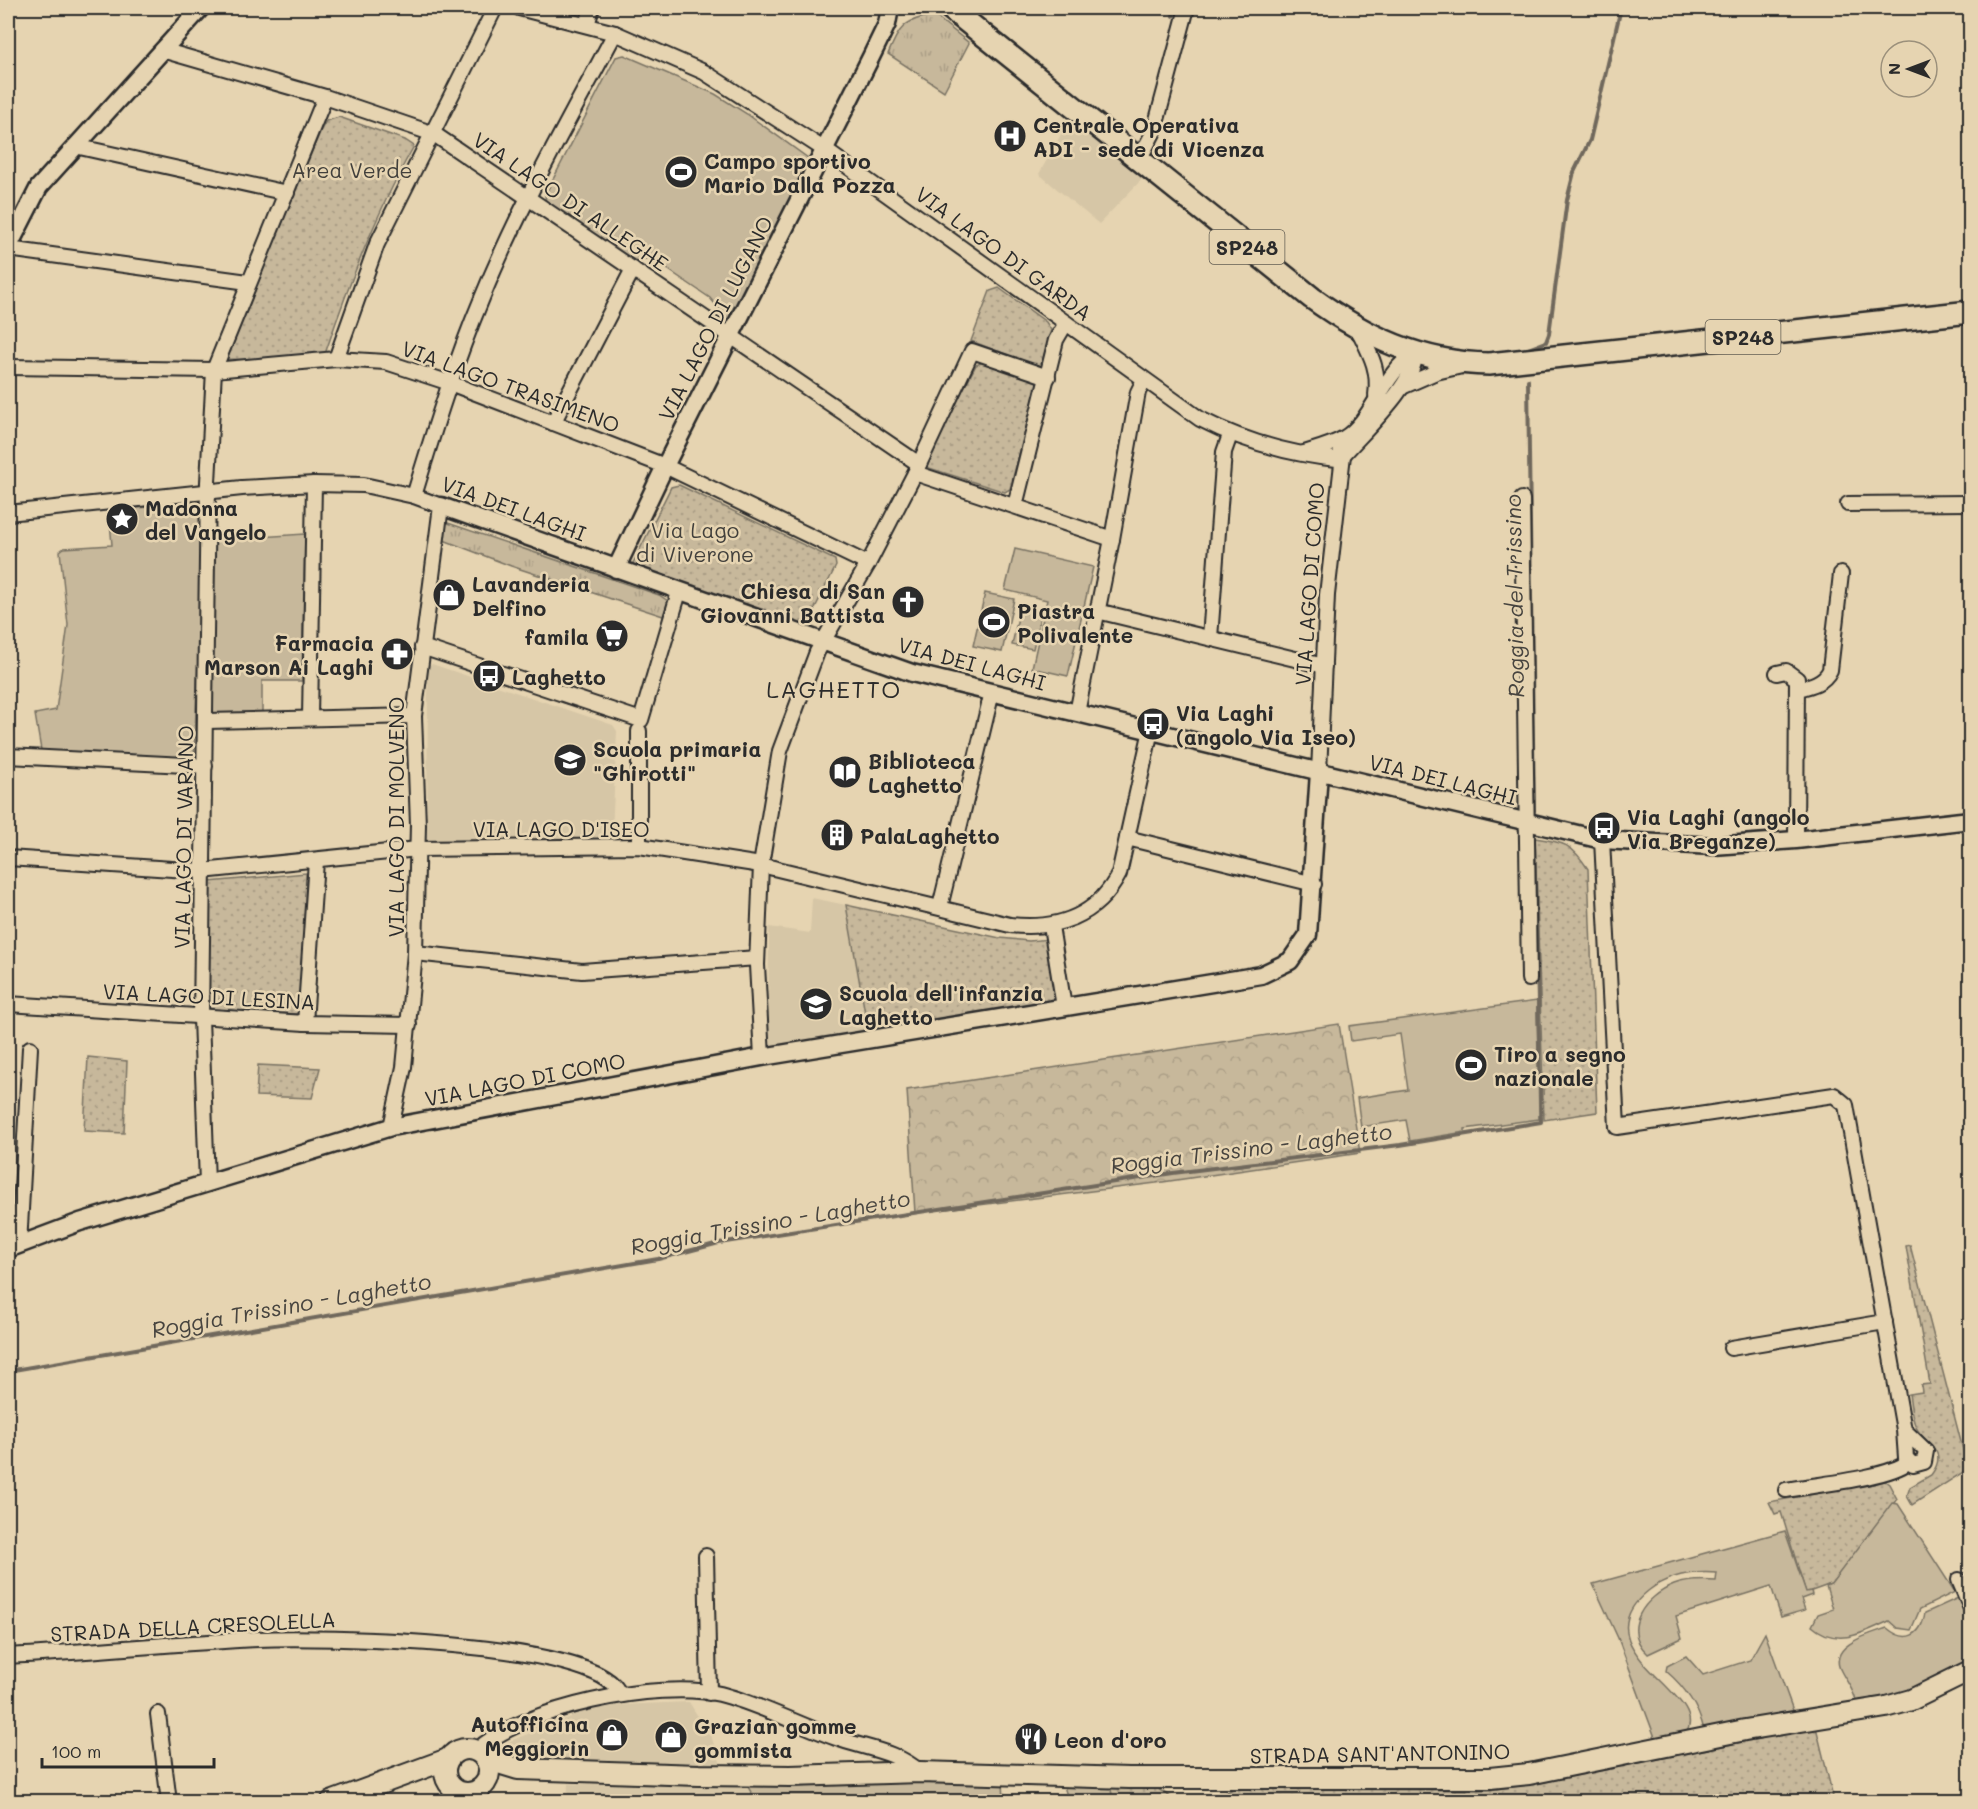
<svg xmlns="http://www.w3.org/2000/svg" width="1978" height="1809" font-family="Mali,sans-serif">
<style>
.built{fill:#d6c6a6}
.grass{fill:url(#grass-tufts);stroke:#797263;stroke-width:1.5}
.forest{fill:url(#forest-crowns);stroke:#797263;stroke-width:1.5}
.park{fill:url(#park-dots);stroke:#797263;stroke-width:1.5}
.garden{fill:#c7b89b;stroke:#797263;stroke-width:1.5}
.lines{fill:none;stroke-linecap:round;stroke-linejoin:round}
.stream{stroke:#6f685c;stroke-width:4}
.minor-casing{stroke:#2b2b2b;stroke-width:18}
.tertiary-casing{stroke:#2b2b2b;stroke-width:21}
.secondary-casing{stroke:#2b2b2b;stroke-width:24}
.primary-casing{stroke:#2b2b2b;stroke-width:26}
.minor{stroke:#e6d4b1;stroke-width:14}
.tertiary{stroke:#e6d4b1;stroke-width:16}
.secondary{stroke:#e6d4b1;stroke-width:20}
.primary{stroke:#e6d4b1;stroke-width:21}
.labels{text-anchor:middle;dominant-baseline:central;stroke-width:5;stroke-linejoin:round;paint-order:stroke}
.shield{fill:#e6d4b1;stroke:#635e53;stroke-width:1.5}
.shield-label{font-size:20px;font-weight:bold;fill:#2b2b2b}
.poi-label{font-size:21px;font-weight:bold;fill:#2b2b2b;stroke:#e6d4b1;text-anchor:start}
.park-label{font-size:21px;fill:#42403c;stroke:#e6d4b1}
.street-label{font-size:21px;fill:#2b2b2b;stroke:#e6d4b1}
.water-label{font-size:22px;font-style:italic;fill:#47443f;stroke:#e6d4b1}
.quarter-label{font-size:24px;letter-spacing:1.5px;fill:#2b2b2b;stroke:#e6d4b1}
</style>
<defs>
<pattern id="grass-tufts" width="24" height="20" patternUnits="userSpaceOnUse" patternTransform="scale(1.5)"><rect width="24" height="20" fill="#c7b89b"/><path d="M3 7l-1-3M5 7V3M7 7l1-3M15 17l-1-3M17 17v-4M19 17l1-3" fill="none" stroke="#ab9e86"/></pattern>
<pattern id="forest-crowns" width="20" height="18" patternUnits="userSpaceOnUse" patternTransform="scale(1.5)"><rect width="20" height="18" fill="#c7b89b"/><path d="M2 6a3 3 0 1 1 6 0M12 15a3 3 0 1 1 6 0" fill="none" stroke="#ab9e86"/></pattern>
<pattern id="park-dots" width="8" height="8" patternUnits="userSpaceOnUse" patternTransform="scale(1.5)"><rect width="8" height="8" fill="#c7b89b"/><path d="M2 2h.1M6 6h.1" fill="none" stroke="#ab9e86" stroke-width="1.8" stroke-linecap="round"/></pattern>
</defs>
<rect width="100%" height="100%" fill="#e6d4b1"/>
<filter id="ink" filterUnits="userSpaceOnUse"><feTurbulence type="fractalNoise" baseFrequency=".0167" numOctaves="2"/><feDisplacementMap in="SourceGraphic" scale="12" xChannelSelector="R" yChannelSelector="G"/><feConvolveMatrix kernelMatrix="1 2 1 2 8 2 1 2 1" color-interpolation-filters="sRGB"/></filter>
<g filter="url(#ink)">
<!-- built -->
<g class="built">
<polygon points="1070,118 1143,178 1099,224 1039,174"/>
<polygon points="432,664 613,725 617,731 612,832 607,837 431,843 427,840 428,667"/>
<polygon points="812,898 846,905 869,1036 768,1053 769,927 810,933"/>
<polygon points="689,1702 712,1739 723,1770 502,1764 497,1746 571,1717 571,1713 595,1706"/>
<polygon points="568,1784 747,1785 756,1801 567,1802"/>
</g>
<!-- grass -->
<g class="grass">
<path d="M934 15 969 43 944 91 888 54C900 27 903 20 934 15Z"/>
<polygon points="445,522 659,595 668,601 663,616 511,566 441,539"/>
</g>
<!-- forest -->
<polygon class="forest" points="1339,1024 1360,1153 1156,1183 915,1213 907,1090"/>
<!-- park -->
<g class="park">
<path d="M339 117 405 140 414 146C377 211 350 280 326 351L323 357 296 361 225 359 321 130 326 121Z"/>
<polygon points="999,288 1046,322 1051,330 1042,362 1037,366 971,341 990,291"/>
<polygon points="986,361 1038,381 1010,489 1005,492 929,468 926,461 976,365"/>
<polygon points="679,485 835,560 836,566 807,624 803,627 634,568 633,563 671,487"/>
<path d="M1535 838C1564 842 1572 844 1588 869L1597 1112 1544 1120Z"/>
<polygon points="306,873 301,1014 206,1012 209,882"/>
<polygon points="846,905 1000,938 1029,941 1050,939 1056,1000 869,1036"/>
<polygon points="88,1057 127,1061 124,1133 84,1131"/>
<polygon points="258,1065 320,1068 312,1098 256,1096"/>
<path d="M1910 1245 1968 1469 1912 1505 1907 1496 1910 1487 1931 1475C1950 1449 1925 1446 1916 1427 1911 1417 1911 1405 1909 1394L1922 1392 1921 1385 1930 1384 1906 1246Z"/>
<polygon points="1885,1481 1889,1484 1897,1499 1831,1584 1806,1593 1781,1512 1775,1514 1769,1502"/>
<polygon points="1816,1727 1834,1801 1113,1802 1110,1784 1152,1785 1172,1798 1218,1797 1233,1789 1488,1790 1535,1784"/>
</g>
<!-- garden -->
<g class="garden">
<polygon points="624,55 715,94 747,114 812,161 731,323 710,298 651,258 632,261 546,202 545,195 616,57"/>
<polygon points="204,503 194,760 74,758 41,750 35,714 56,710 68,625 60,551 64,548 112,545 109,510"/>
<polygon points="305,534 302,681 262,681 262,716 212,715 214,540"/>
<polygon points="1015,549 1093,567 1068,676 1032,668 1047,600 1005,590"/>
<polygon points="985,593 1014,599 1002,652 973,646"/>
<polygon points="1020,608 1041,613 1033,649 1012,645"/>
<polygon points="1537,1001 1539,1119 1465,1129 1465,1132 1410,1141 1406,1120 1361,1127 1357,1098 1408,1090 1400,1034 1351,1041 1349,1026"/>
<path d="M1892 1503 1898 1504 1955 1592 1920 1609 1911 1630 1897 1628 1889 1621C1863 1633 1837 1648 1812 1626L1818 1614 1833 1609 1826 1586 1831 1584Z"/>
<path d="M1785 1531 1806 1592 1811 1591 1812 1595 1801 1599 1805 1610 1781 1617 1771 1586 1676 1616 1682 1638 1648 1654C1620 1628 1646 1596 1674 1585 1687 1580 1702 1580 1716 1581L1717 1573C1692 1571 1668 1575 1648 1591 1575 1650 1713 1694 1686 1733L1656 1740 1618 1638 1593 1584Z"/>
<path d="M1958 1598 1970 1626V1661L1910 1691 1857 1705C1855 1691 1847 1683 1841 1671 1827 1645 1870 1634 1887 1628 1906 1644 1921 1636 1925 1613Z"/>
<path d="M1765 1633 1795 1716 1704 1730C1698 1705 1685 1687 1666 1671L1667 1666 1686 1656 1703 1675 1750 1660Z"/>
<polygon points="968,1780 1003,1781 1004,1801 756,1801 747,1785"/>
<polygon points="1063,1783 1110,1784 1113,1801 1060,1802 1068,1799"/>
</g>
<g class="lines">
<!-- stream -->
<g class="stream">
<polyline points="1173,16 1175,8"/>
<polyline points="1528,349 1546,342 1549,334 1567,200 1574,172 1590,140 1621,8"/>
<polyline points="1528,380 1534,811"/>
<polyline points="8,1371 658,1259 719,1243 1173,1173 1400,1145 1541,1122 1534,840"/>
</g>
<!-- minor casing -->
<g class="minor-casing">
<g id="minor">
<path d="M519 8 615 33 704 72 825 150 1200 419C1243 441 1288 454 1337 459L1343 455C1362 433 1418 381 1415 353 1382 373 1373 421 1344 438 1332 445 1317 449 1304 453"/>
<polyline points="587,25 592,8"/>
<polyline points="162,50 325,97 434,134 919,464"/>
<polyline points="75,146 287,193"/>
<polyline points="1139,160 1154,131 1187,8"/>
<polyline points="8,249 248,282"/>
<path d="M1358 329C1369 352 1380 369 1376 395"/>
<polyline points="336,359 377,244 495,8"/>
<polyline points="8,367 214,370 336,359 386,362 450,383 665,466 868,564"/>
<polyline points="1404,386 1436,372 1462,366"/>
<polyline points="553,423 633,269"/>
<polyline points="915,473 1112,539"/>
<path d="M414 496C434 430 455 362 482 298 519 207 569 120 615 33"/>
<polyline points="1522,499 1529,979"/>
<polyline points="1848,504 1970,503"/>
<polyline points="1015,506 1056,340 1066,323"/>
<polyline points="8,513 242,488 314,484 364,485 414,496 441,506 414,716 418,825 415,953 404,1067 391,1127"/>
<polyline points="1097,611 1324,666"/>
<polyline points="1210,638 1224,452 1230,435"/>
<polyline points="422,647 641,720 679,592"/>
<polyline points="1777,673 1786,671 1797,679 1796,840"/>
<path d="M1797 689C1810 686 1824 683 1830 670L1841 574"/>
<polyline points="1077,713 1112,539 1138,392 1144,380"/>
<polyline points="310,718 314,484"/>
<polyline points="207,721 414,716"/>
<polyline points="639,731 639,846"/>
<polyline points="8,756 205,766"/>
<polyline points="1319,772 1327,595 1343,455 1341,451"/>
<polyline points="1127,838 1314,884"/>
<polyline points="1602,840 1617,1127 1834,1095 1846,1105 1904,1430 1906,1458 1913,1465 1924,1462 1926,1451 1904,1430"/>
<path d="M8 858 202 871 418 849 639 846 761 865 1010 925C1056 930 1097 917 1119 874L1151 730"/>
<polyline points="940,907 992,692"/>
<polyline points="1051,926 1064,1007"/>
<polyline points="415,953 582,971 757,958"/>
<polyline points="8,1004 305,1023 409,1025"/>
<polyline points="305,1023 316,861"/>
<polyline points="762,1057 757,965 761,865 780,751 817,652 868,564 915,473 972,351 1048,377"/>
<polyline points="207,1183 201,1018 208,482 214,370 325,97"/>
<polyline points="19,1245 30,1048"/>
<polyline points="1731,1348 1885,1322"/>
<path d="M1786 1490C1813 1485 1889 1478 1908 1462"/>
<polyline points="706,1556 709,1693"/>
<polyline points="1959,1580 1970,1606"/>
<path d="M8 1656C91 1652 174 1643 258 1639 312 1636 604 1640 619 1694"/>
<polyline points="158,1714 169,1802"/>
<path d="M476 1751C523 1707 658 1680 720 1694 756 1703 800 1725 836 1738 864 1748 897 1751 920 1772"/>
</g>
</g>
<!-- tertiary casing -->
<g class="tertiary-casing">
<g id="tertiary">
<polyline points="8,248 39,187 201,8"/>
<polyline points="441,506 912,673 1602,840 1713,846 1796,840 1970,820"/>
<polyline points="616,569 665,466 871,57 887,24 890,8"/>
<polyline points="8,1249 80,1222 391,1127 762,1057 1261,975 1290,961 1308,935 1319,772"/>
</g>
</g>
<!-- secondary casing -->
<g class="secondary-casing">
<g id="secondary">
<circle cx="467" cy="1771" r="22"/>
<polyline points="485,1759 518,1769 699,1775 790,1776 920,1772 1129,1778 1490,1778 1529,1774 1745,1730 1886,1707 1911,1700 1970,1671"/>
<polyline points="331,1802 448,1759"/>
</g>
</g>
<!-- primary casing -->
<g class="primary-casing">
<path id="primary" d="M950 8 1312 298C1366 337 1421 363 1489 364L1970 312"/>
</g>
<!-- minor -->
<use href="#minor" class="minor"/>
<!-- tertiary -->
<use href="#tertiary" class="tertiary"/>
<!-- secondary -->
<use href="#secondary" class="secondary"/>
<!-- primary -->
<use href="#primary" class="primary"/>
</g>
</g>
<!-- icons -->
<defs>
<g id="hospital-disc" transform="scale(1.725)"><circle r="9.5" fill="#2b2b2b" stroke="#e6d4b1"/><path d="M-5-5h3v3.5h4V-5h3V5h-3V1.5h-4V5h-3Z" fill="#fff"/></g>
<g id="stadium-disc" transform="scale(1.725)"><circle r="9.5" fill="#2b2b2b" stroke="#e6d4b1"/><path d="M0-5a6.5 5 0 1 0 0 10a6.5 5 0 1 0 0-10ZM-3.5-1.8h7v3.6h-7Z" fill="#fff"/></g>
<g id="sight-disc" transform="scale(1.725)"><circle r="9.5" fill="#2b2b2b" stroke="#e6d4b1"/><path d="M0-6L1.8-2.2L6-1.7L2.9 1.2L3.7 5.4L0 3.3L-3.7 5.4L-2.9 1.2L-6-1.7L-1.8-2.2Z" fill="#fff"/></g>
<g id="shop-disc" transform="scale(1.725)"><circle r="9.5" fill="#2b2b2b" stroke="#e6d4b1"/><path d="M-5-2.5h2.3a2.7 3.5 0 0 1 5.4 0H5L5.5 6h-11ZM-1.5-2.5h3a1.5 2.3 0 0 0-3 0Z" fill="#fff"/></g>
<g id="church-disc" transform="scale(1.725)"><circle r="9.5" fill="#2b2b2b" stroke="#e6d4b1"/><path d="M-1.2-6h2.4v3.5h3.3v2.4h-3.3V6h-2.4V-.1h-3.3v-2.4h3.3Z" fill="#fff"/></g>
<g id="supermarket-disc" transform="scale(1.725)"><circle r="9.5" fill="#2b2b2b" stroke="#e6d4b1"/><path d="M-6-5.5h2.5l.6 2H6L4.5 2H-2.5L-4.4-4H-6ZM-1.5 3.2a1.3 1.3 0 1 0 .1 0ZM3 3.2a1.3 1.3 0 1 0 .1 0Z" fill="#fff"/></g>
<g id="pharmacy-disc" transform="scale(1.725)"><circle r="9.5" fill="#2b2b2b" stroke="#e6d4b1"/><path d="M-2-6h4v4h4v4h-4v4h-4v-4h-4v-4h4Z" fill="#fff"/></g>
<g id="bus-disc" transform="scale(1.725)"><circle r="9.5" fill="#2b2b2b" stroke="#e6d4b1"/><path d="M-5-6H5V4H4V6H2V4H-2V6H-4V4H-5ZM-3.5-4V0h7V-4ZM-3.5 1.2v1.5H-2V1.2ZM2 1.2v1.5H3.5V1.2Z" fill="#fff"/></g>
<g id="school-disc" transform="scale(1.725)"><circle r="9.5" fill="#2b2b2b" stroke="#e6d4b1"/><path d="M0-5L7-2L0 1L-7-2ZM-4 1L0 2.5L4 1V4Q0 6-4 4Z" fill="#fff"/></g>
<g id="library-disc" transform="scale(1.725)"><circle r="9.5" fill="#2b2b2b" stroke="#e6d4b1"/><path d="M-6-4Q-3-5.5-.7-3.5V5Q-3 3-6 4ZM6-4Q3-5.5 .7-3.5V5Q3 3 6 4Z" fill="#fff"/></g>
<g id="building-disc" transform="scale(1.725)"><circle r="9.5" fill="#2b2b2b" stroke="#e6d4b1"/><path d="M-4-6H4V6H1V3H-1V6H-4ZM-2.5-4.3h1.7v1.8h-1.7ZM.8-4.3h1.7v1.8H.8ZM-2.5-1h1.7V.8h-1.7ZM.8-1h1.7V.8H.8Z" fill="#fff"/></g>
<g id="restaurant-disc" transform="scale(1.725)"><circle r="9.5" fill="#2b2b2b" stroke="#e6d4b1"/><path d="M-5-6h1v4h1v-4h1v4h1v-4h1v5L-1.5 .5V6h-2V.5L-5-1ZM5-6V6H3V1.5H1.5Q1.5-4 5-6Z" fill="#fff"/></g>
</defs>
<g fill-rule="evenodd">
<use href="#hospital-disc" x="1010" y="136"/>
<use href="#stadium-disc" x="681" y="172"/>
<use href="#sight-disc" x="122" y="519"/>
<use href="#shop-disc" x="449" y="595"/>
<use href="#church-disc" x="908" y="602"/>
<use href="#stadium-disc" x="994" y="622"/>
<use href="#supermarket-disc" x="612" y="636"/>
<use href="#pharmacy-disc" x="397" y="654"/>
<use href="#bus-disc" x="489" y="676"/>
<use href="#bus-disc" x="1153" y="724"/>
<use href="#school-disc" x="570" y="760"/>
<use href="#library-disc" x="845" y="772"/>
<use href="#bus-disc" x="1604" y="828"/>
<use href="#building-disc" x="837" y="835"/>
<use href="#school-disc" x="816" y="1004"/>
<use href="#stadium-disc" x="1471" y="1065"/>
<use href="#shop-disc" x="612" y="1735"/>
<use href="#shop-disc" x="671" y="1737"/>
<use href="#restaurant-disc" x="1031" y="1739"/>
</g>
<g class="labels">
<!-- shield labels -->
<g class="shield">
<rect x="1209.5" y="230" width="75" height="34" rx="4.5"/>
<rect x="1705.5" y="320" width="75" height="34" rx="4.5"/>
</g>
<g class="shield-label">
<text x="1247" y="247">SP248</text>
<text x="1743" y="337">SP248</text>
</g>
<!-- poi labels -->
<g class="poi-label">
<text x="1033" y="124">Centrale Operativa<tspan x="1033" dy="24">ADI - sede di Vicenza</tspan></text>
<text x="704" y="160">Campo sportivo<tspan x="704" dy="24">Mario Dalla Pozza</tspan></text>
<text x="145" y="507">Madonna<tspan x="145" dy="24">del Vangelo</tspan></text>
<text x="472" y="583">Lavanderia<tspan x="472" dy="24">Delfino</tspan></text>
<text x="885" y="590" text-anchor="end">Chiesa di San<tspan x="885" dy="24">Giovanni Battista</tspan></text>
<text x="1017" y="610">Piastra<tspan x="1017" dy="24">Polivalente</tspan></text>
<text x="589" y="636" text-anchor="end">famila</text>
<text x="374" y="642" text-anchor="end">Farmacia<tspan x="374" dy="24">Marson Ai Laghi</tspan></text>
<text x="512" y="676">Laghetto</text>
<text x="1176" y="712">Via Laghi<tspan x="1176" dy="24">(angolo Via Iseo)</tspan></text>
<text x="593" y="748">Scuola primaria<tspan x="593" dy="24">"Ghirotti"</tspan></text>
<text x="868" y="760">Biblioteca<tspan x="868" dy="24">Laghetto</tspan></text>
<text x="1627" y="816">Via Laghi (angolo<tspan x="1627" dy="24">Via Breganze)</tspan></text>
<text x="860" y="835">PalaLaghetto</text>
<text x="839" y="992">Scuola dell'infanzia<tspan x="839" dy="24">Laghetto</tspan></text>
<text x="1494" y="1053">Tiro a segno<tspan x="1494" dy="24">nazionale</tspan></text>
<text x="589" y="1723" text-anchor="end">Autofficina<tspan x="589" dy="24">Meggiorin</tspan></text>
<text x="694" y="1725">Grazian gomme<tspan x="694" dy="24">gommista</tspan></text>
<text x="1054" y="1739">Leon d'oro</text>
</g>
<!-- park labels -->
<g class="park-label">
<text x="352" y="169">Area Verde</text>
<text x="695" y="529">Via Lago<tspan x="695" dy="24">di Viverone</tspan></text>
</g>
<!-- street labels -->
<g class="street-label">
<text transform="translate(571 201) rotate(34)">VIA LAGO DI ALLEGHE</text>
<text transform="translate(1004 253) rotate(36)">VIA LAGO DI GARDA</text>
<text transform="translate(715 318) rotate(-63)">VIA LAGO DI LUGANO</text>
<text transform="translate(511 386) rotate(20)">VIA LAGO TRASIMENO</text>
<text transform="translate(514 508) rotate(20)">VIA DEI LAGHI</text>
<text transform="translate(1309 584) rotate(-86)">VIA LAGO DI COMO</text>
<text transform="translate(972 663) rotate(15)">VIA DEI LAGHI</text>
<text transform="translate(1443 779) rotate(14)">VIA DEI LAGHI</text>
<text transform="translate(395 817) rotate(-90)">VIA LAGO DI MOLVENO</text>
<text x="561" y="828">VIA LAGO D'ISEO</text>
<text transform="translate(183 837) rotate(-89)">VIA LAGO DI VARANO</text>
<text transform="translate(209 996) rotate(3)">VIA LAGO DI LESINA</text>
<text transform="translate(525 1079) rotate(-11)">VIA LAGO DI COMO</text>
<text transform="translate(193 1626) rotate(-3)">STRADA DELLA CRESOLELLA</text>
<text transform="translate(1380 1753) rotate(-1)">STRADA SANT'ANTONINO</text>
</g>
<!-- water labels -->
<g class="water-label">
<text transform="translate(1514 596) rotate(-91)">Roggia del Trissino</text>
<text transform="translate(1251 1148) rotate(-7)">Roggia Trissino - Laghetto</text>
<text transform="translate(770 1222) rotate(-10)">Roggia Trissino - Laghetto</text>
<text transform="translate(291 1305) rotate(-10)">Roggia Trissino - Laghetto</text>
</g>
<!-- quarter labels -->
<g class="quarter-label">
<text x="834" y="688">LAGHETTO</text>
</g>
</g>
<!-- margin -->
<rect width="1978" height="1809" fill="none" stroke="#e6d4b1" stroke-width="30"/>
<rect x="15" y="15" width="1948" height="1779" fill="none" stroke="#2b2b2b" stroke-width="2" filter="url(#ink)"/>
<!-- north arrow -->
<g transform="translate(1909 69) rotate(270)"><circle r="28" fill="#e6d4b1" stroke="#9b907b" stroke-width="1.5"/>
<path d="M0-4.5L10 22L0 15L-10 22Z" fill="#2b2b2b"/>
<text y="-9" font-size="16" font-weight="bold" text-anchor="middle" fill="#2b2b2b">N</text>
</g>
<!-- scale -->
<path d="M42 1758v9h172v-9" fill="none" stroke="#2b2b2b" stroke-width="3"/>
<text x="51" y="1758" font-size="18" fill="#2b2b2b" stroke="#e6d4b1" stroke-width="4.5" paint-order="stroke">100 m</text>
</svg>
